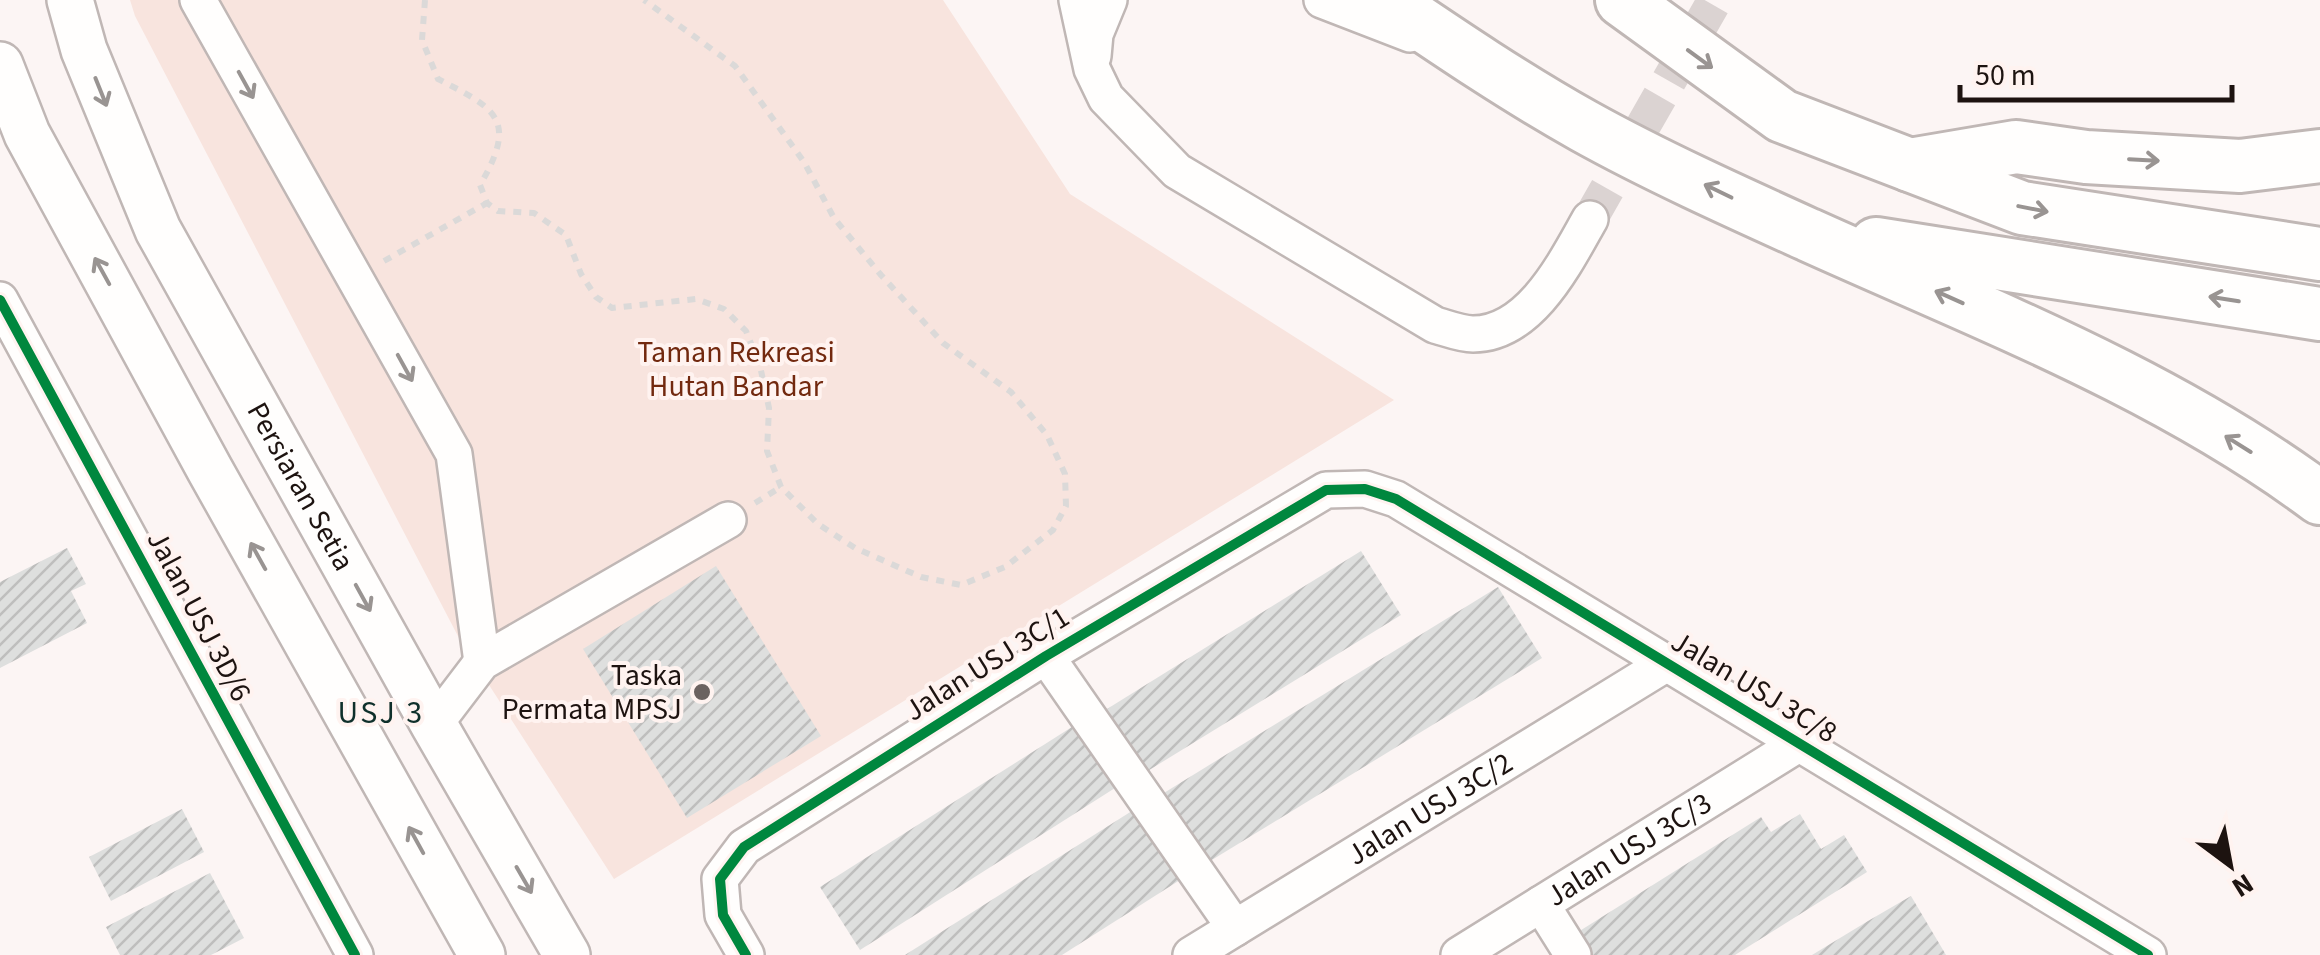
<svg xmlns="http://www.w3.org/2000/svg" width="2320" height="955" font-family="'Source Sans 3',sans-serif">
<style>
.park{fill:#f8e4de}
.building{fill:url(#building-hatch)}
.lines{fill:none;stroke-linecap:round;stroke-linejoin:round}
.minor-tunnel{stroke:#dbd3d2;stroke-width:35;stroke-dasharray:35 18;stroke-linecap:butt}
.minor-casing{stroke:#c0b7b5;stroke-width:40}
.major-casing{stroke:#c0b7b5;stroke-width:50}
.highway-casing{stroke:#c0b7b5;stroke-width:58}
.path{stroke:#dbd9d8;stroke-width:6;stroke-dasharray:8 8;stroke-linecap:butt}
.minor{stroke:#fffefd;stroke-width:35}
.major{stroke:#fffefd;stroke-width:45}
.highway{stroke:#fffefd;stroke-width:52}
.cycleway-casing{stroke:#fff3f0;stroke-width:16}
.cycleway{stroke:#00873e;stroke-width:10}
.oneway{stroke:#999492}
.poi-dot{fill:#6b6260;stroke:#fff3f0;stroke-width:4}
.labels{text-anchor:middle;dominant-baseline:central;stroke-width:8;stroke-linejoin:round;paint-order:stroke}
.park-label{font-size:30px;fill:#72290f;stroke:#fff3f0}
.street-label{font-size:30px;fill:#1d1310;stroke:#fff3f0}
.poi-label{font-size:30px;fill:#1d1310;stroke:#fff3f0;text-anchor:end}
.neighbourhood-label{font-size:32px;letter-spacing:2.5px;fill:#0f302b;stroke:#fff3f0}
</style>
<defs>
<pattern id="building-hatch" width="6" height="6" patternUnits="userSpaceOnUse" patternTransform="scale(2.5)"><rect width="6" height="6" fill="#dedfde"/><path d="M-1 1l2-2M0 6l6-6M5 7l2-2" fill="none" stroke="#bebebd"/></pattern>
</defs>
<rect width="100%" height="100%" fill="#fcf5f4"/>
<!-- park -->
<polygon class="park" points="130,0 943,0 1070,194 1394,400 614,879 460,640 135,16"/>
<!-- building -->
<g class="building">
<polygon points="67,548 86,584 71,591 87,623 0,668 0,582"/>
<polygon points="1361,551 1401,615 1146,772 1107,709"/>
<polygon points="716,566 821,736 687,818 583,649"/>
<polygon points="1498,587 1542,658 1202,866 1159,796"/>
<polygon points="1075,725 1115,788 860,950 820,887"/>
<polygon points="182,809 204,852 111,901 89,857"/>
<polygon points="1135,809 1180,880 1062,955 905,955"/>
<polygon points="1800,814 1821,849 1844,835 1867,872 1735,955 1592,955 1578,932 1761,817 1771,832"/>
<polygon points="210,873 244,938 211,955 120,955 106,927"/>
<polygon points="1911,896 1946,955 1812,955 1868,921"/>
</g>
<g class="lines">
<!-- minor-tunnel -->
<polyline class="minor-tunnel" points="1590,219 1715,0"/>
<!-- minor casing -->
<g class="minor-casing">
<g id="minor">
<polyline points="198,0 454,454 482,662"/>
<path d="M1077 0 1092 69 1106 98 1177 171 1435 325C1446 328 1461 334 1473 334 1531 334 1566 261 1590 219"/>
<polyline points="1322,0 1410,34"/>
<polyline points="1093,56 1095,34 1109,0"/>
<polyline points="0,300 355,955"/>
<polyline points="1046,656 1235,928"/>
<polyline points="434,725 482,662 728,520"/>
<polyline points="1541,904 1573,955"/>
<polyline points="746,955 723,915 720,879 744,847 1046,656 1326,490 1365,489 1396,499 2148,955"/>
<path id="s1" d="M1191 955 1667 663"/>
<path id="s2" d="M1459 955 1800 743"/>
</g>
</g>
<!-- major casing -->
<g class="major-casing">
<g id="major">
<path id="s3" d="M70 0 84 50 158 230 434 725 567 955"/>
<polyline points="0,65 27,134 210,470 482,955"/>
</g>
</g>
<!-- highway casing -->
<g class="highway-casing">
<g id="highway">
<path d="M1386 0C1451 44 1516 88 1584 126 1654 165 1736 202 1809 235 1984 314 2165 383 2320 498"/>
<polyline points="1622,0 1782,116 2022,208 2320,254"/>
<polyline points="1910,165 2016,147 2086,157 2240,166 2320,156"/>
<polyline points="1876,244 2320,314"/>
</g>
</g>
<!-- path -->
<g class="path">
<path d="M425 0 422 40 438 79C497 109 518 120 480 185L487 203 498 211 534 213 566 235 581 274 596 297 612 308 696 299 724 309 746 331 760 366 769 408 767 451 781 487 818 524 855 548 921 577 961 585 1005 567 1053 530 1066 506 1065 474 1047 435 1011 392 943 343 881 275 834 218 804 162 735 66 644 0"/>
<polyline points="384,261 487,203"/>
<polyline points="755,503 781,487"/>
</g>
<!-- minor -->
<use href="#minor" class="minor"/>
<!-- major -->
<use href="#major" class="major"/>
<!-- highway -->
<use href="#highway" class="highway"/>
<!-- cycleway casing -->
<g class="cycleway-casing">
<g id="cycleway">
<polyline points="0,300 355,955"/>
<polyline points="746,955 723,915 720,879 744,847 1046,656 1326,490 1365,489 1396,499 2148,955"/>
</g>
</g>
<!-- cycleway -->
<use href="#cycleway" class="cycleway"/>
</g>
<!-- one-way arrows -->
<defs><path id="oneway-shaft" d="M-6 0H5M1.5-3L5.5 0L1.5 3" fill="none" stroke-width="1.6" stroke-linecap="round" stroke-linejoin="round" transform="scale(2.5)"/></defs>
<g class="oneway">
<use href="#oneway-shaft" transform="translate(1700 59) rotate(36)"/>
<use href="#oneway-shaft" transform="translate(246 85) rotate(61)"/>
<use href="#oneway-shaft" transform="translate(101 92) rotate(68)"/>
<use href="#oneway-shaft" transform="translate(2144 160) rotate(3)"/>
<use href="#oneway-shaft" transform="translate(1718 191) rotate(-154)"/>
<use href="#oneway-shaft" transform="translate(2033 209) rotate(11)"/>
<use href="#oneway-shaft" transform="translate(102 271) rotate(-119)"/>
<use href="#oneway-shaft" transform="translate(1949 297) rotate(-156)"/>
<use href="#oneway-shaft" transform="translate(2224 299) rotate(-171)"/>
<use href="#oneway-shaft" transform="translate(405 368) rotate(61)"/>
<use href="#oneway-shaft" transform="translate(2238 444) rotate(-148)"/>
<use href="#oneway-shaft" transform="translate(258 556) rotate(-119)"/>
<use href="#oneway-shaft" transform="translate(363 598) rotate(61)"/>
<use href="#oneway-shaft" transform="translate(416 840) rotate(-119)"/>
<use href="#oneway-shaft" transform="translate(524 880) rotate(60)"/>
</g>
<!-- markers -->
<circle class="poi-dot" cx="702" cy="692" r="10"/>
<g class="labels">
<!-- park labels -->
<g class="park-label">
<text x="736" y="352">Taman Rekreasi<tspan x="736" dy="34">Hutan Bandar</tspan></text>
</g>
<!-- street labels -->
<g class="street-label">
<text stroke="none"><textPath href="#s3" startOffset="540">Persiaran Setia</textPath></text>
<text transform="translate(199 616) rotate(62)">Jalan USJ 3D/6</text>
<text transform="translate(987 664) rotate(-32)">Jalan USJ 3C/1</text>
<text transform="translate(1754 687) rotate(31)">Jalan USJ 3C/8</text>
<text stroke="none"><textPath href="#s1" startOffset="280">Jalan USJ 3C/2</textPath></text>
<text stroke="none"><textPath href="#s2" startOffset="200">Jalan USJ 3C/3</textPath></text>
</g>
<!-- poi labels -->
<g class="poi-label">
<text x="682" y="675">Taska<tspan x="682" dy="34">Permata MPSJ</tspan></text>
</g>
<!-- neighbourhood labels -->
<g class="neighbourhood-label">
<text x="381" y="713">USJ 3</text>
</g>
</g>
<!-- north arrow -->
<g transform="translate(2230 865) rotate(148)" stroke="#fff3f0" stroke-width="8" paint-order="stroke">
<path d="M0-8L18 38L0 25L-18 38Z" fill="#1d1310"/>
<text y="-15" font-size="28" font-weight="bold" text-anchor="middle" fill="#1d1310">N</text>
</g>
<!-- scale -->
<path d="M1960 85v15h272v-15" fill="none" stroke="#1d1310" stroke-width="5"/>
<text x="1975" y="85" font-size="30" fill="#1d1310" stroke="#fff3f0" stroke-width="8" paint-order="stroke">50 m</text>
</svg>
